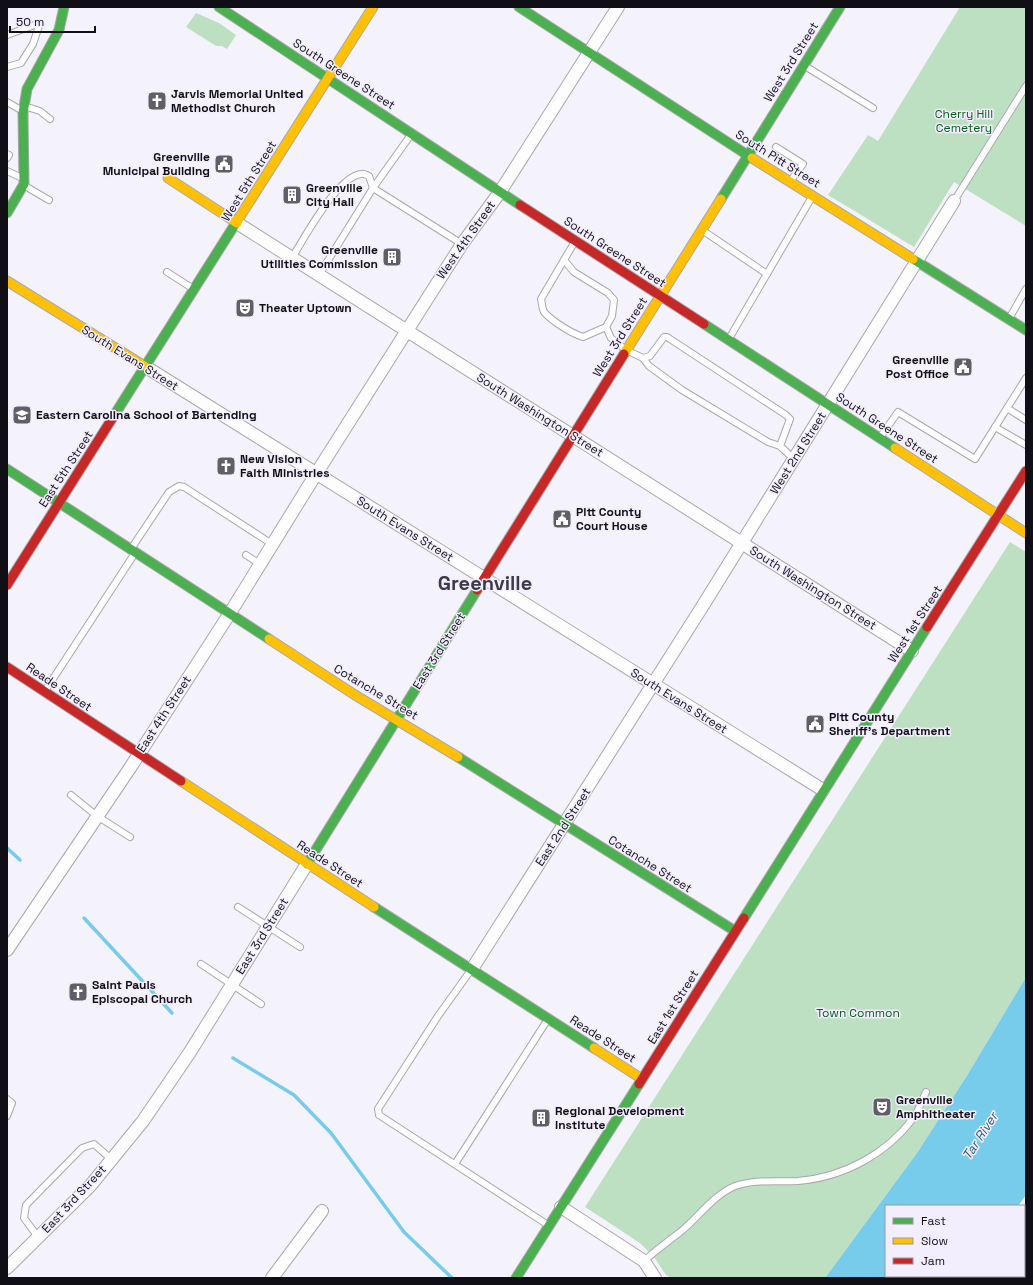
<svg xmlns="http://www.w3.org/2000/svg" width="1033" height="1285" font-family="'Space Grotesk',sans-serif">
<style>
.green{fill:#bee0c2}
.water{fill:#77cbeb}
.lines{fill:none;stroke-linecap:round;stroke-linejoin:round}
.stream{stroke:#77cbeb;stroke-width:3.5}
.lane-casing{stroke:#aaa8af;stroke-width:8}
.street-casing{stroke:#aaa8af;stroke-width:14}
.fast-casing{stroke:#aaa8af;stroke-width:11}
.slow-casing{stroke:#aaa8af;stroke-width:11}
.jam-casing{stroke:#aaa8af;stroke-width:11}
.lane{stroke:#fdfdfe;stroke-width:6}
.street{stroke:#fdfdfe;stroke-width:12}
.fast{stroke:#4caf50;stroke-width:9}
.slow{stroke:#ffc107;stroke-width:9}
.jam{stroke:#c62828;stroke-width:9}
.labels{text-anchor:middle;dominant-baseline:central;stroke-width:3;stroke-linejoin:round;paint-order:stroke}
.street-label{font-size:12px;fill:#110f16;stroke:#f3eefe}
.poi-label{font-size:12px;font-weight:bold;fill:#110f16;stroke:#f3eefe;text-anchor:start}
.park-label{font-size:12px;fill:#085a1b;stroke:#f3eefe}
.water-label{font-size:13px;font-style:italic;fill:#2f5f71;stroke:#f3eefe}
.town-label{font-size:20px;font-weight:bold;fill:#3e3948;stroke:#f3eefe}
</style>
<rect width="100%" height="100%" fill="#f4f2fa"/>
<!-- green -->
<g class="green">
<polygon points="960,7 1026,7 1026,226 954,182 914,247 828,195 868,135 878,141"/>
<polygon points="196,13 219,23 236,35 227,49 222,46 216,46 186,27"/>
<polygon points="1010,542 1026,552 1026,977 968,1074 917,1153 825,1278 671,1278 666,1275 654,1257 640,1243 585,1207"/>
</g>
<!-- water -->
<polygon class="water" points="1026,977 1026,1195 1018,1206 886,1206 886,1276 949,1276 947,1278 825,1278 917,1153 968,1074"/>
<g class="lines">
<!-- stream -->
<g class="stream">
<polyline points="7,848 20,860"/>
<polyline points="84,918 172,1013"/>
<polyline points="233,1058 294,1095 331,1133 404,1232 452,1278"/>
</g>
<!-- lane casing -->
<g class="lane-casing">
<g id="lane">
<polyline points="7,35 40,23 33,44 21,63 7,67"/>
<polyline points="805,66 873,108"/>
<polyline points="7,102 21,110"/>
<polyline points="24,106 40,111 50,119"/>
<polyline points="776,147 803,164 792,179"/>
<polyline points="7,154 9,155 7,158"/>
<polyline points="7,171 22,178"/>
<polyline points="25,186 49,200"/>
<polyline points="954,201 1026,86"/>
<polyline points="702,230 767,274"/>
<path d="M574 243 541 299C542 303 542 308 544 312 553 322 571 333 583 337L606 327"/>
<path d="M292 258C304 238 338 176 361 174 364 173 366 175 369 176L373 188 462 244"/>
<polyline points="564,260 574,272 608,293 614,300 612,316 606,327 611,338 626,350 643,358 649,366 682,390 768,442 780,446"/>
<polyline points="167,272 192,288"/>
<polyline points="319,275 373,188 410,136"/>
<polyline points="1010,317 1026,289"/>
<polyline points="730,337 812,197"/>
<polyline points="643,358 650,356 664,337 667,337 786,415 790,419 780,446 794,459"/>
<polyline points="1007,408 1026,420"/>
<polyline points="995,427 1026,445"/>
<polyline points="881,436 898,412 975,459 1026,378"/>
<polyline points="131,549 169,492 179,486 184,487 272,544"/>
<polyline points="246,555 260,564"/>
<polyline points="45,691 135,553"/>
<polyline points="71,795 97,816 130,837"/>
<polyline points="238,907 300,947"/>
<polyline points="201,964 261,1004"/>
<polyline points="471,970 438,1016 378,1109 379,1115 548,1225"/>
<polyline points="7,1099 12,1103 7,1116"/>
<polyline points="455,1164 548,1019"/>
<polyline points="38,1237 24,1218 26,1205 82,1148 94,1144 111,1159"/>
<path d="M644 1261C655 1251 667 1242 679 1233 698 1218 712 1196 735 1186 754 1179 778 1182 798 1181 844 1177 887 1154 914 1117 919 1110 922 1100 926 1092"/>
</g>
</g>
<!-- street casing -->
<g class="street-casing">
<g id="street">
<polyline points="237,223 912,651"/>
<polyline points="146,367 823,790"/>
<polyline points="7,950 130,768 230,613 316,474 462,244 500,192 618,7"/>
<polyline points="472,969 702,607 954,201"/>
<polyline points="561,1207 644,1261 655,1278"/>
<polyline points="7,1268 90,1186 143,1121 190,1052 307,864"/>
<polyline points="272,1278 322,1211"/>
</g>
</g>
<!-- fast casing -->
<g class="fast-casing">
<g id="fast">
<polyline points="219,7 520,205"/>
<polyline points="519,7 752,158"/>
<polyline points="721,199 840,7"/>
<polyline points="7,213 24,184 23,113 27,89 59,30 64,7"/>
<polyline points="913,259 1026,330"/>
<polyline points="704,324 895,448"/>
<polyline points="115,414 239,218"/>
<polyline points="7,469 269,639"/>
<polyline points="458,757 735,931"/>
<polyline points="307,864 477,590"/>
<polyline points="374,907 594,1048"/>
<polyline points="744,918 927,627"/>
<polyline points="516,1278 639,1084"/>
</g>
</g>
<!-- slow casing -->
<g class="slow-casing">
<g id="slow">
<polyline points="752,158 913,259"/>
<polyline points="168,178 237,223"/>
<polyline points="239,218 373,7"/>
<polyline points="7,281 146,367"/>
<polyline points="624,354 721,199"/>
<polyline points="895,448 1026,533"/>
<polyline points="269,639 355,695 458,757"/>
<polyline points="181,781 374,907"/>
<polyline points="594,1048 642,1079"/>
</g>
</g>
<!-- jam casing -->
<g class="jam-casing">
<g id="jam">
<polyline points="520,205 704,324"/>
<polyline points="7,585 115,414"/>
<polyline points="477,590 624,354"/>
<polyline points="927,627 1026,471"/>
<polyline points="7,667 181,781"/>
<polyline points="639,1084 744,918"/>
</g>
</g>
<!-- lane -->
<use href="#lane" class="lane"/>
<!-- street -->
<use href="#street" class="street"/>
<!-- fast -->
<use href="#fast" class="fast"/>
<!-- slow -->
<use href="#slow" class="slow"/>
<!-- jam -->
<use href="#jam" class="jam"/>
</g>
<!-- icons -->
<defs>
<g id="church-square" transform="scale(1)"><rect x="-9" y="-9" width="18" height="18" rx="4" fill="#605e66" stroke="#f3eefe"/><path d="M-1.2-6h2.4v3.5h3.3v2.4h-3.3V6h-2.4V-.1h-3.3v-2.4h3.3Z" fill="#fff"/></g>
<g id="civic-square" transform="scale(1)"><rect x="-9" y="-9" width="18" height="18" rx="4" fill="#605e66" stroke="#f3eefe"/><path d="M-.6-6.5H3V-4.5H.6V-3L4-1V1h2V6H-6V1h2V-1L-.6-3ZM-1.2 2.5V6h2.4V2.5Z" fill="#fff"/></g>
<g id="building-square" transform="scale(1)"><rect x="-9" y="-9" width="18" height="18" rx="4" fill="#605e66" stroke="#f3eefe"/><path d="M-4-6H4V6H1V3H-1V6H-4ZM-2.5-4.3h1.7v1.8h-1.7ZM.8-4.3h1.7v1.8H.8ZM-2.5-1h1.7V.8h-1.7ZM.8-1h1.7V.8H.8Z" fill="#fff"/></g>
<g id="theatre-square" transform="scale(1)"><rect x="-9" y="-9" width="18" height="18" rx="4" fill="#605e66" stroke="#f3eefe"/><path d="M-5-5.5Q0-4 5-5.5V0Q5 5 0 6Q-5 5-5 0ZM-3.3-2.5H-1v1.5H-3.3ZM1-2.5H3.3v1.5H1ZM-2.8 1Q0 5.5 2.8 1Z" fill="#fff"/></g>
<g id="school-square" transform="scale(1)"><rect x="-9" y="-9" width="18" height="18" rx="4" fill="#605e66" stroke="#f3eefe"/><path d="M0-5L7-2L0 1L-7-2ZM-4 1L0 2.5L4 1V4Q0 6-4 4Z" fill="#fff"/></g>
</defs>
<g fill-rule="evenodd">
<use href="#church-square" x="157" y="101"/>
<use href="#civic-square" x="224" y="164"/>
<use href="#building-square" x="292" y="195"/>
<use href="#building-square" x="392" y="257"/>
<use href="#theatre-square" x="245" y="308"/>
<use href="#civic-square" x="963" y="367"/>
<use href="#school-square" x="22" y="415"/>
<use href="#church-square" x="226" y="466"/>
<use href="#civic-square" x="562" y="519"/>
<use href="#civic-square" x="815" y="724"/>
<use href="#church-square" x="78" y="992"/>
<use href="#theatre-square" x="882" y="1107"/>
<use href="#building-square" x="541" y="1118"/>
</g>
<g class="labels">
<!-- street labels -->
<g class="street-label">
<text transform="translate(791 62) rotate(-58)">West 3rd Street</text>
<text transform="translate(344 74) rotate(33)">South Greene Street</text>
<text transform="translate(778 159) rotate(32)">South Pitt Street</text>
<text transform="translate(249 181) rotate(-58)">West 5th Street</text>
<text transform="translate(466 240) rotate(-55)">West 4th Street</text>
<text transform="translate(615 252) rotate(33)">South Greene Street</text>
<text transform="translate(620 337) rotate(-58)">West 3rd Street</text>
<text transform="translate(130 358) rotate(32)">South Evans Street</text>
<text transform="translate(540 415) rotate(32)">South Washington Street</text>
<text transform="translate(887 428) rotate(33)">South Greene Street</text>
<text transform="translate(798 453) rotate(-58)">West 2nd Street</text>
<text transform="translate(66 469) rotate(-57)">East 5th Street</text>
<text transform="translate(405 529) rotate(32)">South Evans Street</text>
<text transform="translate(813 588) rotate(32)">South Washington Street</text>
<text transform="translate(915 624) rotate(-57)">West 1st Street</text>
<text transform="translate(439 651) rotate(-58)">East 3rd Street</text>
<text transform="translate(59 687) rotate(34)">Reade Street</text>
<text transform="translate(376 692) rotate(31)">Cotanche Street</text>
<text transform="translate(679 701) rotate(32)">South Evans Street</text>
<text transform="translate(164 714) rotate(-57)">East 4th Street</text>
<text transform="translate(563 827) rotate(-57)">East 2nd Street</text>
<text transform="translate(330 864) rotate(33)">Reade Street</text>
<text transform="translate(650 864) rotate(32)">Cotanche Street</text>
<text transform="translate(262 936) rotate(-58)">East 3rd Street</text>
<text transform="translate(673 1007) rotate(-58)">East 1st Street</text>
<text transform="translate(603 1039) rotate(33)">Reade Street</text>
<text transform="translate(74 1199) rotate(-47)">East 3rd Street</text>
</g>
<!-- poi labels -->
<g class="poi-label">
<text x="171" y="94">Jarvis Memorial United<tspan x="171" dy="14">Methodist Church</tspan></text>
<text x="210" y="157" text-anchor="end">Greenville<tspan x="210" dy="14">Municipal Building</tspan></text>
<text x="306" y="188">Greenville<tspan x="306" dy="14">City Hall</tspan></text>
<text x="378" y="250" text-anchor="end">Greenville<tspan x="378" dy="14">Utilities Commission</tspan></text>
<text x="259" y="308">Theater Uptown</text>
<text x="949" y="360" text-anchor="end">Greenville<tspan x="949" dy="14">Post Office</tspan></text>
<text x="36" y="415">Eastern Carolina School of Bartending</text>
<text x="240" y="459">New Vision<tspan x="240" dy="14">Faith Ministries</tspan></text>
<text x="576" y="512">Pitt County<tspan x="576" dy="14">Court House</tspan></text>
<text x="829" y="717">Pitt County<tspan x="829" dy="14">Sheriff's Department</tspan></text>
<text x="92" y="985">Saint Pauls<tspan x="92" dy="14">Episcopal Church</tspan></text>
<text x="896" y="1100">Greenville<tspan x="896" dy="14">Amphitheater</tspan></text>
<text x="555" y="1111">Regional Development<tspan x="555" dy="14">Institute</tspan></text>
</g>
<!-- park labels -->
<g class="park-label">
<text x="964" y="114">Cherry Hill<tspan x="964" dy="14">Cemetery</tspan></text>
<text x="858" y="1013">Town Common</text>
</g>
<!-- water labels -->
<g class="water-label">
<text transform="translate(980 1136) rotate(-57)">Tar River</text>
</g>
<!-- town labels -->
<g class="town-label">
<text x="485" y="583">Greenville</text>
</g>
</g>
<!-- border -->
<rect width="1033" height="1285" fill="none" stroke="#110f16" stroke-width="16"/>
<!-- legend -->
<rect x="885" y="1205" width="140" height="72" fill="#f3eefe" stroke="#9995a1"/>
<rect x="893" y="1218" width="20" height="6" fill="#4caf50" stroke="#9995a1"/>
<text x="921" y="1225" font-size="12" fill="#110f16">Fast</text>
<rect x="893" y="1238" width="20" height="6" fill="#ffc107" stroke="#9995a1"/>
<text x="921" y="1245" font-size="12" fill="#110f16">Slow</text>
<rect x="893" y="1258" width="20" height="6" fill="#c62828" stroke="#9995a1"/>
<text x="921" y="1265" font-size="12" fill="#110f16">Jam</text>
<!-- scale -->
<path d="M10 26v6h85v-6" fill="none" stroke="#110f16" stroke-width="2"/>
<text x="16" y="26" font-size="12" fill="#110f16" stroke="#f3eefe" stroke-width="3" paint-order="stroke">50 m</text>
</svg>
